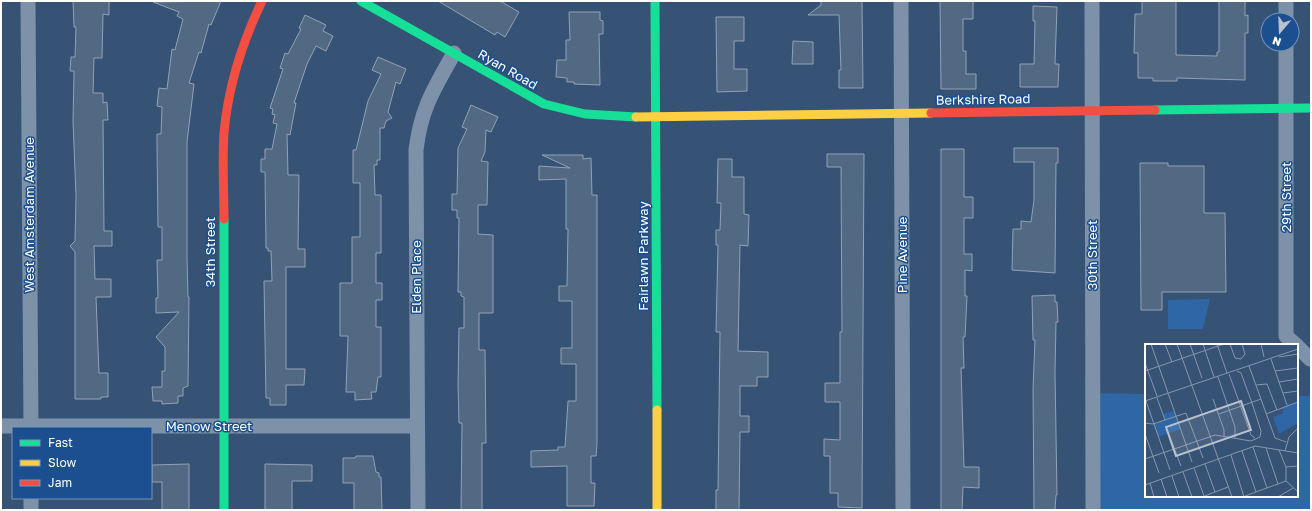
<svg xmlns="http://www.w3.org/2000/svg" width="1312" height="511" font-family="'Golos Text',sans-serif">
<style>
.green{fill:#2f66a5}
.building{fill:#526984;stroke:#92a2b6}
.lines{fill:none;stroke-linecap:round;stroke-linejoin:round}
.street{stroke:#7d92a8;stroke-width:15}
.fast{stroke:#16e098;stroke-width:9}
.slow{stroke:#ffcf43;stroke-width:9}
.jam{stroke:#f24e42;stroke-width:9}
.labels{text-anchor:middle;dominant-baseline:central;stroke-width:3;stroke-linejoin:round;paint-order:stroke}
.street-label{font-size:13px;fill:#fff;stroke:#1b4f8f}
.inset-road{fill:none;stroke:#8697ac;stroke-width:1}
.view{fill:#b9c2ce;fill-opacity:0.15;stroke:#b9c2ce;stroke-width:2}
.inset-edge{fill:none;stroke:#fff;stroke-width:2}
</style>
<rect width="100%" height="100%" fill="#365274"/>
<!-- green -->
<g class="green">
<polygon points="1210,299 1203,329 1168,329 1168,300"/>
<polygon points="1092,393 1146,394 1146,496 1297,496 1297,396 1311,396 1311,510 1093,510"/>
</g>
<!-- building -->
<g class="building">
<polygon points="73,1 109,1 109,15 103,14 102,58 94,58 93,93 103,93 103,103 107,102 108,120 103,120 104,231 112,231 112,246 94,246 95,279 111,279 111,297 96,297 99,373 108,373 108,397 101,397 101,399 75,399 75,252 70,246 75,241 76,196 73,121 74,74 74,71 70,71 71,57 75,57 76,27 74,27"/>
<polygon points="221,1 211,25 209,24 201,53 199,52 189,83 194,84 187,142 187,258 188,297 189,297 188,386 183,388 183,396 178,396 178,403 162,404 162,401 153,401 152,387 162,387 162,371 165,371 165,347 156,337 179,312 156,313 156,298 158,298 157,260 162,260 162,227 158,227 157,145 157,134 161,134 162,107 157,106 159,88 167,89 172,49 175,50 183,19 177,16 179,12 153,2"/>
<polygon points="438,1 500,1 519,12 505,37 497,32 495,35"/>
<polygon points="821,1 862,1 863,88 839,88 839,70 841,70 839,15 808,15 821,5"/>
<polygon points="940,1 973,1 973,19 963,19 963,51 966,51 966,74 976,74 976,89 941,89"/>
<polygon points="1142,1 1176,1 1176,55 1217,56 1217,52 1219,52 1219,1 1245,1 1245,16 1248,15 1248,33 1245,33 1245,80 1177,78 1177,81 1153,81 1153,78 1138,78 1138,53 1134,53 1135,14 1142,14"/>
<polygon points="1033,6 1057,7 1055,64 1059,64 1058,87 1020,87 1020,64 1034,64 1035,21 1033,21"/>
<polygon points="569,12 600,12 600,20 603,21 603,34 599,34 600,85 574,84 574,82 567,82 567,78 556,77 557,60 566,60 566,40 570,40"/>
<polygon points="305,15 326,25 323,31 333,36 326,51 316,46 307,64 294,103 296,103 290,135 287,134 288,175 299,175 298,249 305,249 305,267 286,267 286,369 305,369 304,385 286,385 286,405 270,405 270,398 266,398 264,281 272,281 271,251 268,251 268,248 266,248 265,172 261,172 261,159 265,159 265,149 272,149 277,124 273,123 275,115 272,114 273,109 270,108 283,69 280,68 285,53 288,54 301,29 299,28"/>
<polygon points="716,17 744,17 744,41 734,41 734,69 747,69 747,91 717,92"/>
<polygon points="793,41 813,42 813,64 792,64"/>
<polygon points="378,57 406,69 400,84 396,82 388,112 392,118 386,121 384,128 380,128 380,160 377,160 377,165 374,165 375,195 381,195 381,253 376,253 376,283 382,283 382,300 376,300 376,327 381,327 381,377 378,377 376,392 371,392 372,399 355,400 355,392 346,392 348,336 340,336 340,283 352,283 352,237 360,237 360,183 353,183 353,150 356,150 368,101 381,74 372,70"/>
<polygon points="471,105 498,117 491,132 486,130 485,152 481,161 488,162 487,205 478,205 478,234 493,235 493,313 479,313 479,350 485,350 486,443 482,443 482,510 461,510 462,423 459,423 458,385 459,328 464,328 464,297 461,296 461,292 458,292 459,218 457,218 457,210 452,210 452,194 457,194 458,148 467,129 462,127"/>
<polygon points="1014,148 1058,148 1058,163 1056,163 1055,273 1012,270 1013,229 1021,229 1021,221 1031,222 1034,200 1034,162 1014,162"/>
<polygon points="941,149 964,149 964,197 973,197 973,218 964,218 964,254 972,254 972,271 965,270 965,296 967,296 965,337 963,337 964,368 961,368 962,400 964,467 979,467 979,488 963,487 962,510 941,510"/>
<polygon points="827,154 864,154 862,508 838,507 838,493 830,493 830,456 824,456 824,439 840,440 840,402 825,402 825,383 840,383 840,332 842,332 841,167 827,167"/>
<polygon points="542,155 583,155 583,159 591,158 592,195 597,195 597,444 596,456 591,456 591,483 595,483 594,506 567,506 567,466 531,467 531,451 558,450 558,447 565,447 568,401 576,401 576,364 561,364 561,348 572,348 572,301 559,301 559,286 567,286 568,229 566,229 566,179 539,180 539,166 570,168"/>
<polygon points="718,159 732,159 732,177 744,177 744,214 749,215 748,246 740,245 738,351 768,352 768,377 757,377 757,386 740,386 740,416 749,416 749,432 740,432 739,510 716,510 716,490 718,490 720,332 716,332 718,245 716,245 716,230 720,230 721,203 717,203"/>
<polygon points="1140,163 1168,163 1168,166 1204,166 1204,213 1225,213 1226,292 1162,292 1162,310 1141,310"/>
<polygon points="1055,295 1055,302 1057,302 1058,322 1056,322 1055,373 1057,495 1056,495 1055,510 1034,510 1033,389 1035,340 1033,340 1032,296"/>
<polygon points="356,456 373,456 376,472 379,473 379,477 381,477 382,510 354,510 354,483 343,483 343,458 355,458"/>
<polygon points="189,464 189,510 162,510 162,482 152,482 152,465"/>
<polygon points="265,464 312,465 312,481 292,481 292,510 265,510"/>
</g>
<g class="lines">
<!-- street -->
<g class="street">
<polyline points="28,1 31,428"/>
<polyline points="901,1 903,510"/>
<polyline points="1092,1 1093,510"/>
<polyline points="1286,20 1286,1"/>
<polyline points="1286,44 1286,336 1296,345"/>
<polyline points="1297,346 1310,359"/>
<polyline points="1,426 417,426"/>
<polyline points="31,498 31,510"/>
<path d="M418 510 416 150C421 108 434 89 454 53"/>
</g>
<!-- fast -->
<g class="fast">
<polyline points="361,1 544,104 585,114 636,117"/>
<polyline points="655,1 657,410"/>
<polyline points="1155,110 1311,108"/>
<polyline points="224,219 224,510"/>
</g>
<!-- slow -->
<g class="slow">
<polyline points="636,117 931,113"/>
<polyline points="657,410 657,510"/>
</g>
<!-- jam -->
<g class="jam">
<polyline points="931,113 1155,110"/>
<path d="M224 219C224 191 222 161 224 133 228 87 242 43 262 1"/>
</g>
</g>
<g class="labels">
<!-- street labels -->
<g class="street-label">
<text transform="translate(508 69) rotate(30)">Ryan Road</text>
<text transform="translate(983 99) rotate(-1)">Berkshire Road</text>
<text transform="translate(1286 197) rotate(-90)">29th Street</text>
<text transform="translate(29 215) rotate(-90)">West Amsterdam Avenue</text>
<text transform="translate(210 252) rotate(-90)">34th Street</text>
<text transform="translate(902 255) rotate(-90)">Pine Avenue</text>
<text transform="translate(1092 255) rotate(-90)">30th Street</text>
<text transform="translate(643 256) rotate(-90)">Fairlawn Parkway</text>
<text transform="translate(416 277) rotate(-90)">Elden Place</text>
<text x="209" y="426">Menow Street</text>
</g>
</g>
<!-- overview -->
<g transform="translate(1145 344)">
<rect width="153" height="153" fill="#365274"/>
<path d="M153 58V79L134 90 128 73 138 69 137 64 144 60ZM29 67 36 85 13 93 9 80 20 76 18 70Z" fill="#2f66a5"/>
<path class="inset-road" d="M6 0 47 118M20 0 27 18M32 0 87 153M45 0 57 34M58 0 69 33M72 0 82 29M85 0 90 14 96 15M116 0 119 13M134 13 153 10M96 15 100 10 97 0M126 15 142 61M0 19 12 52M104 22 130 94 141 98M0 27 79 0M130 27 153 24M84 30 106 91 110 94M73 33 90 83V94M134 38 153 35M111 41 122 40 132 66M138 49 153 47M12 54 20 76M68 55 79 86V92M0 57 153 5M1 57 25 126M74 70 116 55M121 70 153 58M0 79 8 80 41 69 58 114M0 90 14 129M24 91 36 122M108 103 122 144M121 104 133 140M134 106 141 123V137L153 148M97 107 111 148M140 107 144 93 153 84M86 111 99 153M0 115 70 91 106 97 115 93 116 87 107 59 96 29 92 27M60 120 70 148M141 123 153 122M49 124 59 152M38 128 47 153M27 132 34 153M16 135 22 153M5 139 9 153M0 141 110 102 153 109M100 152 141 137M57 153 83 143M133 153 148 144"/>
<path class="view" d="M96 57 106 86 31 112 21 83Z"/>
<rect width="153" height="153" class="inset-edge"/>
</g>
<!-- border -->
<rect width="1312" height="511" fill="none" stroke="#ffffff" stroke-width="4"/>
<!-- legend -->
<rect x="12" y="427" width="140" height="72" fill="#1b4f8f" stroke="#7695bc"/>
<rect x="20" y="440" width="20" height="6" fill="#16e098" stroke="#7695bc"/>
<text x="48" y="447" font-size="12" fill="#ffffff">Fast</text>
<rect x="20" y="460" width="20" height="6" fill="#ffcf43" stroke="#7695bc"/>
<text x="48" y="467" font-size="12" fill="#ffffff">Slow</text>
<rect x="20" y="480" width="20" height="6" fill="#f24e42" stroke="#7695bc"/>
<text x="48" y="487" font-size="12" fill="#ffffff">Jam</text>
<!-- north arrow -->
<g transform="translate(1280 32) rotate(199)"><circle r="19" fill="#1b4f8f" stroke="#7695bc"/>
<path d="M0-3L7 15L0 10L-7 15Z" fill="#b9c2ce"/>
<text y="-6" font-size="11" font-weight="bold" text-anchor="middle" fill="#ffffff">N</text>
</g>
</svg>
